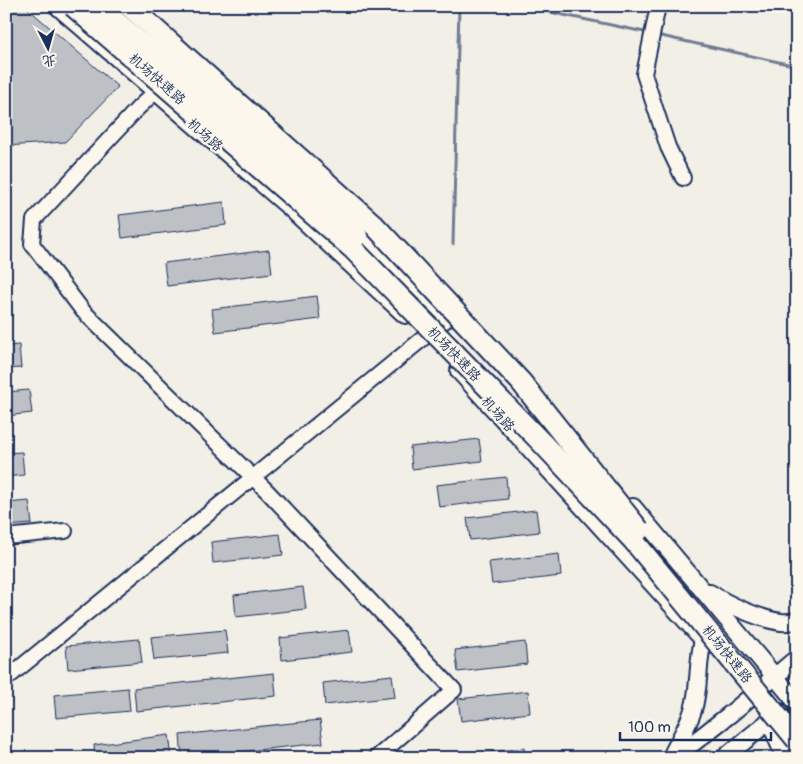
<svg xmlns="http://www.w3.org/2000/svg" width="803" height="764" font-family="Pangolin,'LXGW WenKai TC',sans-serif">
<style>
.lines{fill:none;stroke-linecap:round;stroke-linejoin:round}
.stream{stroke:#707b93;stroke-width:3}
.building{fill:#bdc0c4;stroke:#1b2f5e}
.minor-casing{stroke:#1b2f5e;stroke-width:18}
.major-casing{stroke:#1b2f5e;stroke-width:20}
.highway-casing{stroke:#1b2f5e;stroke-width:24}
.minor{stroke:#fbf7ec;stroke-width:14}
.major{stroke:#fbf7ec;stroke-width:16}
.highway{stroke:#fbf7ec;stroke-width:20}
.highway-bridge-casing{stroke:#1b2f5e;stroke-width:24;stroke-linecap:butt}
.highway-bridge{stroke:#fbf7ec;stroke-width:20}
.labels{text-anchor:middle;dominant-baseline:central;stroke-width:4.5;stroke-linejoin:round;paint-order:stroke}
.street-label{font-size:14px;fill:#1b2f5e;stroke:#fbf7ec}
</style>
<rect width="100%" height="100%" fill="#f2efe6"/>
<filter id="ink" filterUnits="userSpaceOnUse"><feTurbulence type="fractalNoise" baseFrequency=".02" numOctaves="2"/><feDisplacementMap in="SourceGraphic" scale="10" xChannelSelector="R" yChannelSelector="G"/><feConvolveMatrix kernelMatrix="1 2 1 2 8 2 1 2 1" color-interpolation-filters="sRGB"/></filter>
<g filter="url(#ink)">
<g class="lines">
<!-- stream -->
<g class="stream">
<polyline points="521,6 649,33"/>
<polyline points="661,36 797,66"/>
<polyline points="453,244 459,6"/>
</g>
</g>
<!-- building -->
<g class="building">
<polygon points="6,6 25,6 118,87 65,142 6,146"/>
<polygon points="224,202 226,225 122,238 119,215"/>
<polygon points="269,250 272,273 167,286 164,263"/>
<polygon points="6,294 10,294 12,317 6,318"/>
<polygon points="317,296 320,319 215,332 212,309"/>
<polygon points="19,345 21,368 6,369 6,346"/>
<polygon points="29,390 32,413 6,416 6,392"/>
<polygon points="479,439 482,461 412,469 410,447"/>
<polygon points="22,452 24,475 6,477 6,453"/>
<polygon points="506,477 508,499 439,507 436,485"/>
<polygon points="29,501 32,524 6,526 6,503"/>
<polygon points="536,510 539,532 470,540 467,518"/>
<polygon points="280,534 283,555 213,563 211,542"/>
<polygon points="559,554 561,576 492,584 489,562"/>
<polygon points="303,587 306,609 236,617 234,595"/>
<polygon points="225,630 228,653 154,660 151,637"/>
<polygon points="349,630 352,652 282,660 280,638"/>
<polygon points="139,639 142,662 68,669 66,646"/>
<polygon points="525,642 527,664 458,672 455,650"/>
<polygon points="274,673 276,696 136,711 134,688"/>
<polygon points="392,675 395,697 325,705 323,683"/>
<polygon points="128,688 130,711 56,718 54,695"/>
<polygon points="528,691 530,713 461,721 458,699"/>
<polygon points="320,720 323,743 182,758 180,735"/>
<polygon points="169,735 172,758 95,758 94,745"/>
<polygon points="524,748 525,758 455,758 455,756"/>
</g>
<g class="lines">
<!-- minor casing -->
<g class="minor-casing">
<g id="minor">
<polyline points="658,6 644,74 668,147 683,178"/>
<polyline points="156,91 138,108 34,220 32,244 83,311 267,491 454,690 376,758"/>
<polyline points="6,537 65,531"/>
<polyline points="6,679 448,318"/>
</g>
</g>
<!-- major casing -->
<g class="major-casing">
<g id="major">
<polyline points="57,6 290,208 405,315"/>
<polyline points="117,6 135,24"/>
<polyline points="351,220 447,316"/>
<polyline points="459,371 708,645"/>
<polyline points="633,507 797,703"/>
<path d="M710 593C728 605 760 619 781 622 786 623 792 621 797 621"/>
<path d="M671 757C678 742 688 726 693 710 700 687 697 663 703 640"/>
<polyline points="674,758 729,715 797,658"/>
<polyline points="724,758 780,712"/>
</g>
</g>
<!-- highway casing -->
<g class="highway-casing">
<polyline id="highway" points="771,719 785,753 790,758"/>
</g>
<!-- minor -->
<use href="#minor" class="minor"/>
<!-- major -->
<use href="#major" class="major"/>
<!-- highway -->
<use href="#highway" class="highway"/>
<!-- highway-bridge casing -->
<g class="highway-bridge-casing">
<g id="highway-bridge">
<polyline points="73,6 353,249 543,444 633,540 797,740"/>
<polyline points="98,6 220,111 357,236"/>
<polyline points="129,6 374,225 521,382 639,530"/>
</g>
</g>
<!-- highway-bridge -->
<use href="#highway-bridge" class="highway-bridge"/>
</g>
</g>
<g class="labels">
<!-- street labels -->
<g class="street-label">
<text transform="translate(157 79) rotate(41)">机场快速路</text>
<text transform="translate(205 135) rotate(41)">机场路</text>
<text transform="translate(454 354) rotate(46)">机场快速路</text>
<text transform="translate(498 414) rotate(48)">机场路</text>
<text transform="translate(727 654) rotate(51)">机场快速路</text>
</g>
</g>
<!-- margin -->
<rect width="803" height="764" fill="none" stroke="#fbf7ec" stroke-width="25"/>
<rect x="12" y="12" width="778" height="739" fill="none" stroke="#1b2f5e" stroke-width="2" filter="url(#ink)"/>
<!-- north arrow -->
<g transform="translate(48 48) rotate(174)" stroke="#fbf7ec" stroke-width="4" paint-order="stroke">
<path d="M0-4L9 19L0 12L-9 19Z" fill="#1b2f5e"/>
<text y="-8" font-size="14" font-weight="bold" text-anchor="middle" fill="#1b2f5e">北</text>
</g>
<!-- scale -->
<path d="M620 732v8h151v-8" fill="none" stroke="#1b2f5e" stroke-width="2.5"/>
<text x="628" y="732" font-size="15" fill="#1b2f5e" stroke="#fbf7ec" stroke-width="4" paint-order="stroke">100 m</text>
</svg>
